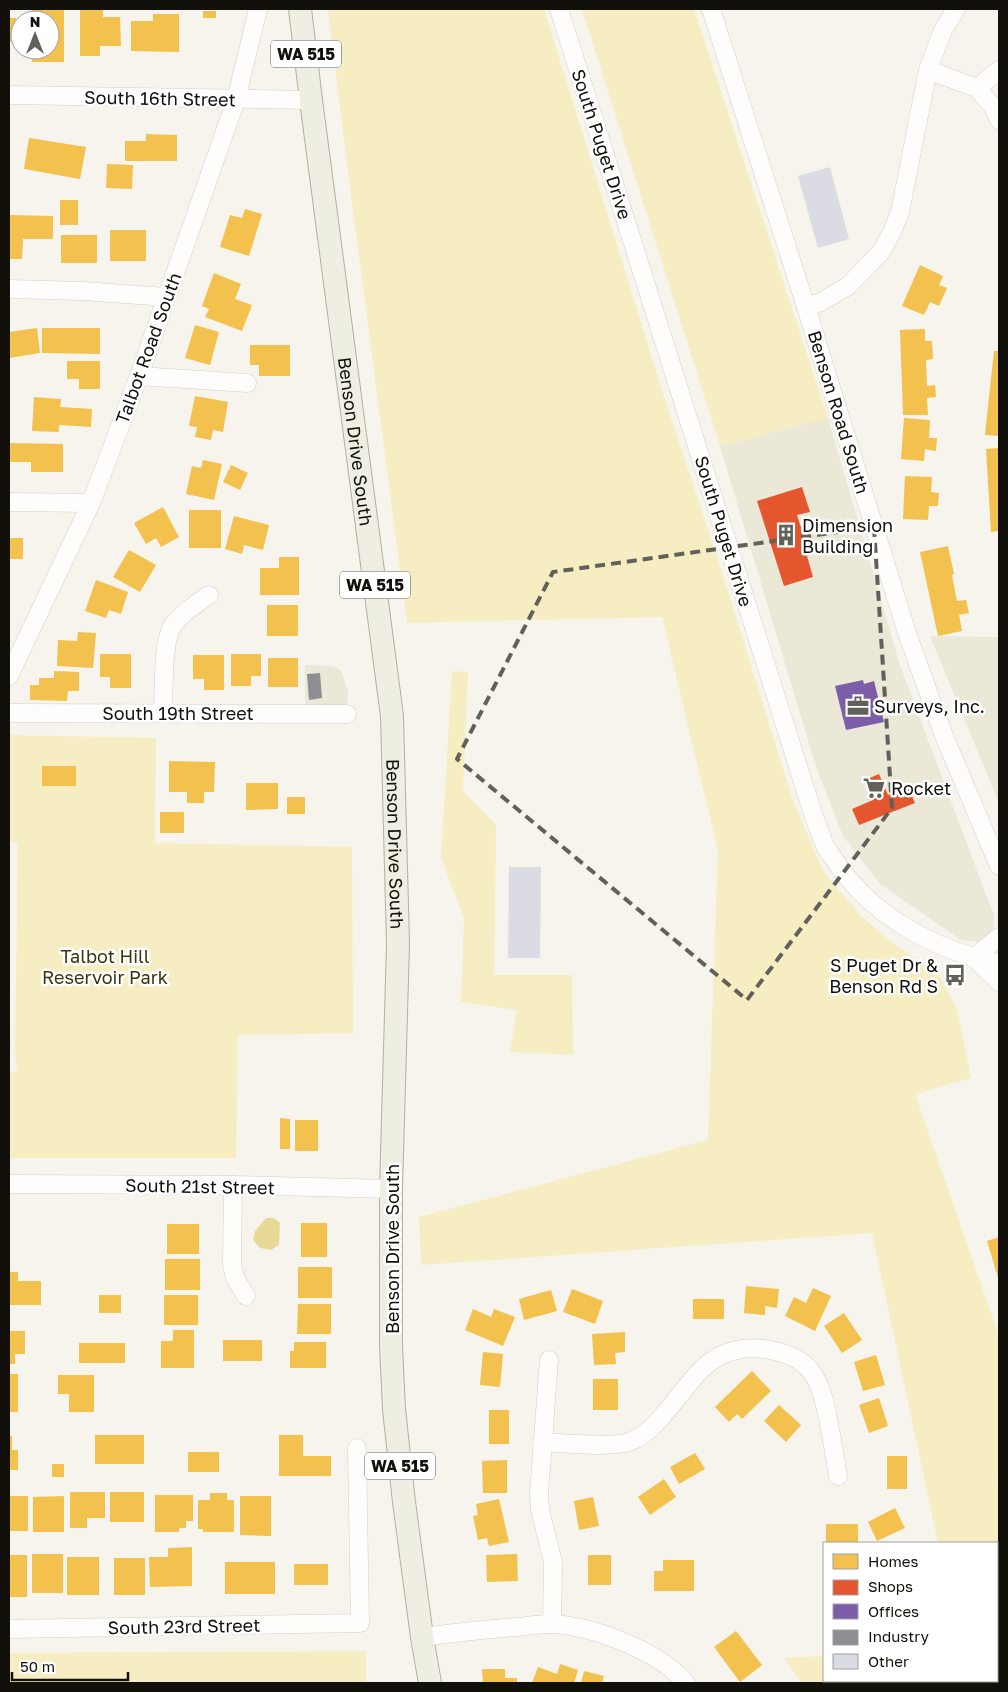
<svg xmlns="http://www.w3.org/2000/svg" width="1008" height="1692" font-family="'Golos Text',sans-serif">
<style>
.built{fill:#ebe8d8}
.green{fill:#f6eec2}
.water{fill:#e7da97}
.homes{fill:#f2c14e}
.shops{fill:#e4572e}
.offices{fill:#7b5ea7}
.industry{fill:#8d8d92}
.building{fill:#dbdbe4}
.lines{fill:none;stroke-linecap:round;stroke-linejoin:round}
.minor-casing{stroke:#d1d0ca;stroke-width:19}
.major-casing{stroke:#b4b09b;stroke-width:24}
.minor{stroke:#fefdfc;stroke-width:18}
.major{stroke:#efeee3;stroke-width:22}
.marked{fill:none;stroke:#61605a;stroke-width:4;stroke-dasharray:10 6;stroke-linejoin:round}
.labels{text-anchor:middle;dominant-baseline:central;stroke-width:5;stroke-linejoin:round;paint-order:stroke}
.shield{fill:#fff;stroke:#585854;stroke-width:1}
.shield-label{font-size:16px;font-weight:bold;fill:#11100b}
.street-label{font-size:18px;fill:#11100b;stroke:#fff}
.poi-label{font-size:18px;fill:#11100b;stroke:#fff;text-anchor:start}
.park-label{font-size:18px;fill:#3b340a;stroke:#fff}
</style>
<rect width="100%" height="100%" fill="#f6f4ec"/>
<!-- built -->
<g class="built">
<polygon points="828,418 900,665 994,916 993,929 980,942 961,940 880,884 843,836 816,767 720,446"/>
<polygon points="930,636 999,637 999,803"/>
<polygon points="305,665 332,666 341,670 348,692 347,708 305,707"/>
</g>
<!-- green -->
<g class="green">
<polygon points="328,9 544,9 665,400 716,553 793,801 824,873 862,917 893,943 938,974 957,1009 971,1078 915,1094 999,1336 999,1476 997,1480 999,1487 999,1683 802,1683 784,1658 824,1656 824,1681 997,1681 997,1543 938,1543 872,1233 421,1265 419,1217 708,1140 718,851 662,617 407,623 350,187"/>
<polygon points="582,9 694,9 828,418 720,446"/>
<polygon points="452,671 468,672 463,791 496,825 494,975 572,975 573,1055 510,1052 517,1010 461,1002 464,918 441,858"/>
<polygon points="9,735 156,738 155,843 352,847 353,1033 238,1035 236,1158 9,1158 9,1072 17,1071 15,1055 18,842 9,841"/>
<polygon points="366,1651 366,1683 9,1683 9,1653"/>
</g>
<!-- water -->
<polygon class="water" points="266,1218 274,1218 280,1223 279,1245 271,1250 260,1248 253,1240 255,1231"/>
<!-- homes -->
<g class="homes">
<polygon points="32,9 64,9 64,62 32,62 32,50 50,50 50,20 32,20"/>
<polygon points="80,9 103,9 103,17 120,17 121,46 100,46 100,56 80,56"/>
<rect x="203" y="11" width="13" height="7"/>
<polygon points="153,14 179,14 179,52 131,51 131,21 153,21"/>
<polygon points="9,18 16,18 17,42 9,42"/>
<polygon points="146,134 177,135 177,161 125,161 125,141 146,141"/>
<polygon points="29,138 86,147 80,179 24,169"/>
<polygon points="107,164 133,165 132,189 106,188"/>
<rect x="60" y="200" width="18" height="25"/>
<polygon points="245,209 262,214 249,256 220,247 230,215 242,218"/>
<polygon points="9,215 53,216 53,239 23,239 22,259 9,259"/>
<rect x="110" y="230" width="36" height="31"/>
<rect x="61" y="235" width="36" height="28"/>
<polygon points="920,265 943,276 939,285 947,288 939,306 930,302 924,315 902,306"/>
<polygon points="214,273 241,284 235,299 252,305 242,331 205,317 209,309 202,306"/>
<polygon points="195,325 219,332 210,365 185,358"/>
<polygon points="37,328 40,353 9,358 9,332"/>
<polygon points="42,328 100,328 100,354 42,353"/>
<polygon points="925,329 925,341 932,341 933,359 926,360 927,386 935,385 936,397 927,398 928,415 903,415 900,330"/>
<polygon points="250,345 290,345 290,376 259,376 259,365 250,365"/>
<polygon points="994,351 999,351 999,436 985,435"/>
<polygon points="67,361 100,361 100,389 79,389 79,379 67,379"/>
<polygon points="195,396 228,402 223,432 213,430 211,440 195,437 197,427 189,426"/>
<polygon points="34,397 61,399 60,407 92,409 91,427 59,425 59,432 32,431"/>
<polygon points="904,418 930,420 929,438 937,438 936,451 925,449 924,461 901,459"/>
<polygon points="9,443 63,444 63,472 31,472 31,462 9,462"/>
<polygon points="999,448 999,531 991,532 986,449"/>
<polygon points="203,460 222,464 214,500 186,494 192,466 201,468"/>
<polygon points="231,465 248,473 240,490 223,482"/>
<polygon points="905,476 932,477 931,492 939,493 938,506 929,506 928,520 903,519"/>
<polygon points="163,507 179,537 161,547 156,538 146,544 134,523"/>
<rect x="189" y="510" width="32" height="38"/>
<polygon points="234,516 269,525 263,550 244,545 242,554 225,549"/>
<rect x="9" y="538" width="14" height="21"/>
<polygon points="948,546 954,574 952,575 957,601 966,600 969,613 959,615 962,631 938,636 920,552"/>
<polygon points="129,550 156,565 140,592 113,577"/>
<polygon points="279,557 299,557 299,595 260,595 260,568 279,568"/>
<polygon points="96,580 128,592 121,614 109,610 106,618 85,611"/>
<rect x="267" y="605" width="31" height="31"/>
<polygon points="78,632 96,633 93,668 57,666 58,640 77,641"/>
<polygon points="100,654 131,654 131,688 110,688 110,677 100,677"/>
<polygon points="231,654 261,654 261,676 251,676 251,686 231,686"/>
<polygon points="193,655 224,655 224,690 204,690 204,679 193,679"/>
<rect x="268" y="658" width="30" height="29"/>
<polygon points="54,671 79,672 79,691 68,691 67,701 30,700 30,685 39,685 39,678 54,678"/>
<polygon points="169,761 215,762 214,792 204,792 204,803 187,803 187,792 169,792"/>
<rect x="42" y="766" width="34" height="20"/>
<polygon points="246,783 278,783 278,809 246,810"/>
<rect x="287" y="797" width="18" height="17"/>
<rect x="160" y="812" width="24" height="21"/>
<polygon points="280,1118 290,1119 290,1149 280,1149"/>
<rect x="295" y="1120" width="23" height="31"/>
<rect x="301" y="1223" width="26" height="34"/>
<rect x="167" y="1224" width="32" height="30"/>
<polygon points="999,1237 999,1281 987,1241"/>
<rect x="165" y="1259" width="35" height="31"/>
<rect x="298" y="1267" width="34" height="31"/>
<polygon points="9,1272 18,1272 18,1281 41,1281 41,1305 9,1305"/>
<polygon points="746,1286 779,1289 777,1308 765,1306 765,1315 744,1313"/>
<polygon points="813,1288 831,1296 815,1331 785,1316 794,1297 806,1303"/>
<polygon points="572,1289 603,1301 595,1324 563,1312"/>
<polygon points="551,1290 557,1311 524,1320 519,1299"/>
<rect x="99" y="1295" width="22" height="18"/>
<rect x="164" y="1295" width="34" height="30"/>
<rect x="693" y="1299" width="31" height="20"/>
<polygon points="298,1304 331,1304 331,1334 297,1334"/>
<polygon points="473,1309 491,1317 494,1309 515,1317 503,1346 465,1330"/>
<polygon points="844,1313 862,1340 842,1353 824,1326"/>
<polygon points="173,1330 194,1330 194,1368 161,1368 161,1341 173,1341"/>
<polygon points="9,1331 25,1331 25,1354 15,1354 15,1364 9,1364"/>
<polygon points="625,1332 625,1352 615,1353 616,1364 594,1365 592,1334"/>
<rect x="223" y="1340" width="39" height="21"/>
<polygon points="294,1342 326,1342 326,1368 290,1368 290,1351 294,1351"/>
<rect x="79" y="1343" width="46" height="20"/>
<polygon points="483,1352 503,1354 500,1387 480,1385"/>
<polygon points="876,1355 885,1385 863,1391 854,1362"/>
<polygon points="752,1371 771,1391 742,1419 737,1414 729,1422 715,1407"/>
<rect x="9" y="1374" width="9" height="38"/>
<polygon points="58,1375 94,1375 94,1412 69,1412 69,1394 58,1394"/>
<rect x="593" y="1379" width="25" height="31"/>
<polygon points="879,1398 888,1426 869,1433 859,1405"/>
<polygon points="779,1405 801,1425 786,1442 764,1421"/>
<rect x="489" y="1410" width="20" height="34"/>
<rect x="95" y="1435" width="49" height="29"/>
<polygon points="279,1435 303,1435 303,1456 331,1456 331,1476 279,1476"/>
<polygon points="9,1436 12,1436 12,1450 18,1450 18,1470 9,1470"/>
<rect x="188" y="1452" width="31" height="20"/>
<polygon points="695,1453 705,1469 679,1484 670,1467"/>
<rect x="887" y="1456" width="20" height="33"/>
<polygon points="507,1460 507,1493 483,1493 482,1461"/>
<rect x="52" y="1464" width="12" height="13"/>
<polygon points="664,1479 676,1497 650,1515 638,1497"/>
<polygon points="70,1492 105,1492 105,1518 87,1518 87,1528 70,1528"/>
<rect x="110" y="1492" width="34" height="30"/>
<polygon points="210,1493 227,1493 227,1500 234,1500 234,1532 203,1532 203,1529 198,1529 198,1500 210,1500"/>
<polygon points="155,1495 193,1495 193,1521 186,1521 186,1528 179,1528 179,1532 155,1532"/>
<rect x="9" y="1496" width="19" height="35"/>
<polygon points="64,1496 64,1532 33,1532 33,1497"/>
<polygon points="240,1496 271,1496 271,1536 240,1535"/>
<polygon points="593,1497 599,1526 579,1530 574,1501"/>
<polygon points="499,1499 509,1542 489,1546 487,1538 478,1540 473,1516 478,1515 476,1504"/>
<polygon points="895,1508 905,1528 877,1541 868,1522"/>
<rect x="826" y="1524" width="32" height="19"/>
<polygon points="192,1547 192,1586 150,1587 149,1557 168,1557 168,1548"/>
<rect x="32" y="1554" width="31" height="39"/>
<polygon points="517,1554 518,1581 487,1582 486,1555"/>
<rect x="9" y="1555" width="18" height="42"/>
<rect x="588" y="1555" width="23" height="30"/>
<rect x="67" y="1557" width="32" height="38"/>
<rect x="114" y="1558" width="31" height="37"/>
<polygon points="663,1560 694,1560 694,1591 654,1591 654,1571 663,1571"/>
<rect x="225" y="1562" width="50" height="32"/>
<rect x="294" y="1564" width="34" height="21"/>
<polygon points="736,1631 762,1665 740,1682 714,1647"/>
<polygon points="560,1664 578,1670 574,1683 532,1683 538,1667 557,1674"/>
<polygon points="482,1669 505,1669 505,1678 517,1678 517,1683 483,1683"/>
<polygon points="584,1671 604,1676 602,1683 581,1683"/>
</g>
<!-- shops -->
<g class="shops">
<polygon points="802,487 810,512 797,515 810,555 807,556 813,577 784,586 757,501"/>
<polygon points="879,774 888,795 908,787 915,803 859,825 852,809 873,800 865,780"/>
</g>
<!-- offices -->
<polygon class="offices" points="863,680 864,684 874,681 884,722 846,730 835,686"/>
<!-- industry -->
<polygon class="industry" points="320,673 322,698 309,700 307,674"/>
<!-- building -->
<g class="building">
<polygon points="830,167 849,239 818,248 798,176"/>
<polygon points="509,867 541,867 540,958 508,958"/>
</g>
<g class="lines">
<!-- minor casing -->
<g class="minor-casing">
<g id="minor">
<path d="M559 9 814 817C818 826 821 836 825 846 829 852 834 859 838 865 875 918 937 951 999 963"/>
<polyline points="711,9 806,307 907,633 944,736 999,866"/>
<polyline points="928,70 977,88 993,107 999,120"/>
<polyline points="977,88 999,70"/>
<polyline points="9,95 311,100"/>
<polyline points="9,289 83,291 166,297"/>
<polyline points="806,307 821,302 848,286 881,252 892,232 900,212 928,70 943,30 956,9"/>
<polyline points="139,376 247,383"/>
<polyline points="9,502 91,503"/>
<polyline points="9,676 91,503 139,376 236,100 258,9"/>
<polyline points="9,713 347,714"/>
<path d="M163 713C164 692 162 641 173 625 183 612 196 604 209 595"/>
<polyline points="973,958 999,937"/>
<polyline points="974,958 999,982"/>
<polyline points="9,1184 233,1185 391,1189"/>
<polyline points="233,1185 232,1264 235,1278 246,1296"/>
<polyline points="549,1360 539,1493 540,1510 553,1562 552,1624"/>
<path d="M542 1442C564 1443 609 1448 629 1442 658 1432 680 1390 701 1370 718 1353 739 1346 763 1349 810 1355 820 1376 828 1419 832 1438 835 1457 838 1476"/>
<polyline points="9,1629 360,1623 357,1448"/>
<path d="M422 1637C454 1633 485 1629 517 1627 528 1626 540 1624 552 1624 593 1626 659 1651 686 1683"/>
</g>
</g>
<!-- major casing -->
<g class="major-casing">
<g id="major">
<path id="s1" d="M300 9 311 100 392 716 398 944 391 1189V1346L394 1409 404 1502 422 1637 430 1683"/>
</g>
</g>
<!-- minor -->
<use href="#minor" class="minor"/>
<!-- major -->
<use href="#major" class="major"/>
</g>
<!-- marked area -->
<path class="marked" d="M874 527 892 808 747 1000 457 759 553 572Z"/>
<!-- icons -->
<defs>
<g id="building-bare" transform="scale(1.725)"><path d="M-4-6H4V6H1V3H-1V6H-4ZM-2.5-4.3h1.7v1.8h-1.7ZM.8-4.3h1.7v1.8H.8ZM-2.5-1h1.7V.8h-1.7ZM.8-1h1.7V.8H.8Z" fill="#61605a" stroke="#fff" stroke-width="2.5" paint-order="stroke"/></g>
<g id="office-bare" transform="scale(1.725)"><path d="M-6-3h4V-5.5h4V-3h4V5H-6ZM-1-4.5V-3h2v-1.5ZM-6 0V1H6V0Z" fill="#61605a" stroke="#fff" stroke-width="2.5" paint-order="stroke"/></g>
<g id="supermarket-bare" transform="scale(1.725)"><path d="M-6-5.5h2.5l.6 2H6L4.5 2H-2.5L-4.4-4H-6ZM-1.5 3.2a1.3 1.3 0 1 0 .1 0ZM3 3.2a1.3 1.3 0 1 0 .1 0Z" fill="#61605a" stroke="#fff" stroke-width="2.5" paint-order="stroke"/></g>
<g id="bus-bare" transform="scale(1.725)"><path d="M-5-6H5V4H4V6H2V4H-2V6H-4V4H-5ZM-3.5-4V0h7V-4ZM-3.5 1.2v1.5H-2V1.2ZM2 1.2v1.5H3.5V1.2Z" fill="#61605a" stroke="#fff" stroke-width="2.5" paint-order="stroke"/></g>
</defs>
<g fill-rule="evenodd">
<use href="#building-bare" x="786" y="535"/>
<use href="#office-bare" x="858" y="706"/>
<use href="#supermarket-bare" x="874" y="788"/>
<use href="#bus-bare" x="955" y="975"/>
</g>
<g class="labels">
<!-- shield labels -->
<g class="shield">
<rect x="271" y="40.5" width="70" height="27" rx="4"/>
<rect x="340" y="571.5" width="70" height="27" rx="4"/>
<rect x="365" y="1452.5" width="70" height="27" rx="4"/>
</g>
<g class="shield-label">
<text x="306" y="54">WA 515</text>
<text x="375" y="585">WA 515</text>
<text x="400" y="1466">WA 515</text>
</g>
<!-- street labels -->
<g class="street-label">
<text transform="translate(160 98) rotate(1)">South 16th Street</text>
<text transform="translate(602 144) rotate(72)">South Puget Drive</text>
<text transform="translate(148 348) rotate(-70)">Talbot Road South</text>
<text transform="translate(839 412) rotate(73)">Benson Road South</text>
<text stroke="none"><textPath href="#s1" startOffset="436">Benson Drive South</textPath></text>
<text transform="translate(724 531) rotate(73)">South Puget Drive</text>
<text x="178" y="713">South 19th Street</text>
<text stroke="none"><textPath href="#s1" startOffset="841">Benson Drive South</textPath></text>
<text transform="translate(200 1186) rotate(1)">South 21st Street</text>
<text transform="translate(392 1249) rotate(-90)">Benson Drive South</text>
<text transform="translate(184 1626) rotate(-1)">South 23rd Street</text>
</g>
<!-- poi labels -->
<g class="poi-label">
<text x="802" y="525">Dimension<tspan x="802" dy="21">Building</tspan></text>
<text x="874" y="706">Surveys, Inc.</text>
<text x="891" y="788">Rocket</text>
<text x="938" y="965" text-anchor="end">S Puget Dr &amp;<tspan x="938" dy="21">Benson Rd S</tspan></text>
</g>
<!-- park labels -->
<g class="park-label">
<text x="105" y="956">Talbot Hill<tspan x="105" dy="21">Reservoir Park</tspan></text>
</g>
</g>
<!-- border -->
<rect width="1008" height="1692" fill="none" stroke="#11100b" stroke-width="20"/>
<!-- legend -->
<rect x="823" y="1542" width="175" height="140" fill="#ffffff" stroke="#a09f9d"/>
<rect x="833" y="1554" width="25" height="15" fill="#f2c14e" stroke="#a09f9d"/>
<text x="868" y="1567" font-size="15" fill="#11100b">Homes</text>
<rect x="833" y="1580" width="25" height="15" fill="#e4572e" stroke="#a09f9d"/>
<text x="868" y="1592" font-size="15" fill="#11100b">Shops</text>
<rect x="833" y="1604" width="25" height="15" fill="#7b5ea7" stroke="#a09f9d"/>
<text x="868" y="1617" font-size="15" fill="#11100b">Offices</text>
<rect x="833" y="1630" width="25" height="15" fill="#8d8d92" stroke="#a09f9d"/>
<text x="868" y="1642" font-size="15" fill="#11100b">Industry</text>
<rect x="833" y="1654" width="25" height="15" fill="#dbdbe4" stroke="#a09f9d"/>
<text x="868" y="1667" font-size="15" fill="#11100b">Other</text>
<!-- north arrow -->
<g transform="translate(35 35)"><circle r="24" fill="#ffffff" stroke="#a09f9d"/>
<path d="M0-4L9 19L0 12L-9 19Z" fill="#61605a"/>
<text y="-8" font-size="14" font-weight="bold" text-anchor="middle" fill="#11100b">N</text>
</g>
<!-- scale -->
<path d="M12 1672v8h116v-8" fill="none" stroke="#11100b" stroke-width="2.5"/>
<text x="20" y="1672" font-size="15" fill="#11100b" stroke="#ffffff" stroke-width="4" paint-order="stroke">50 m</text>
</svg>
